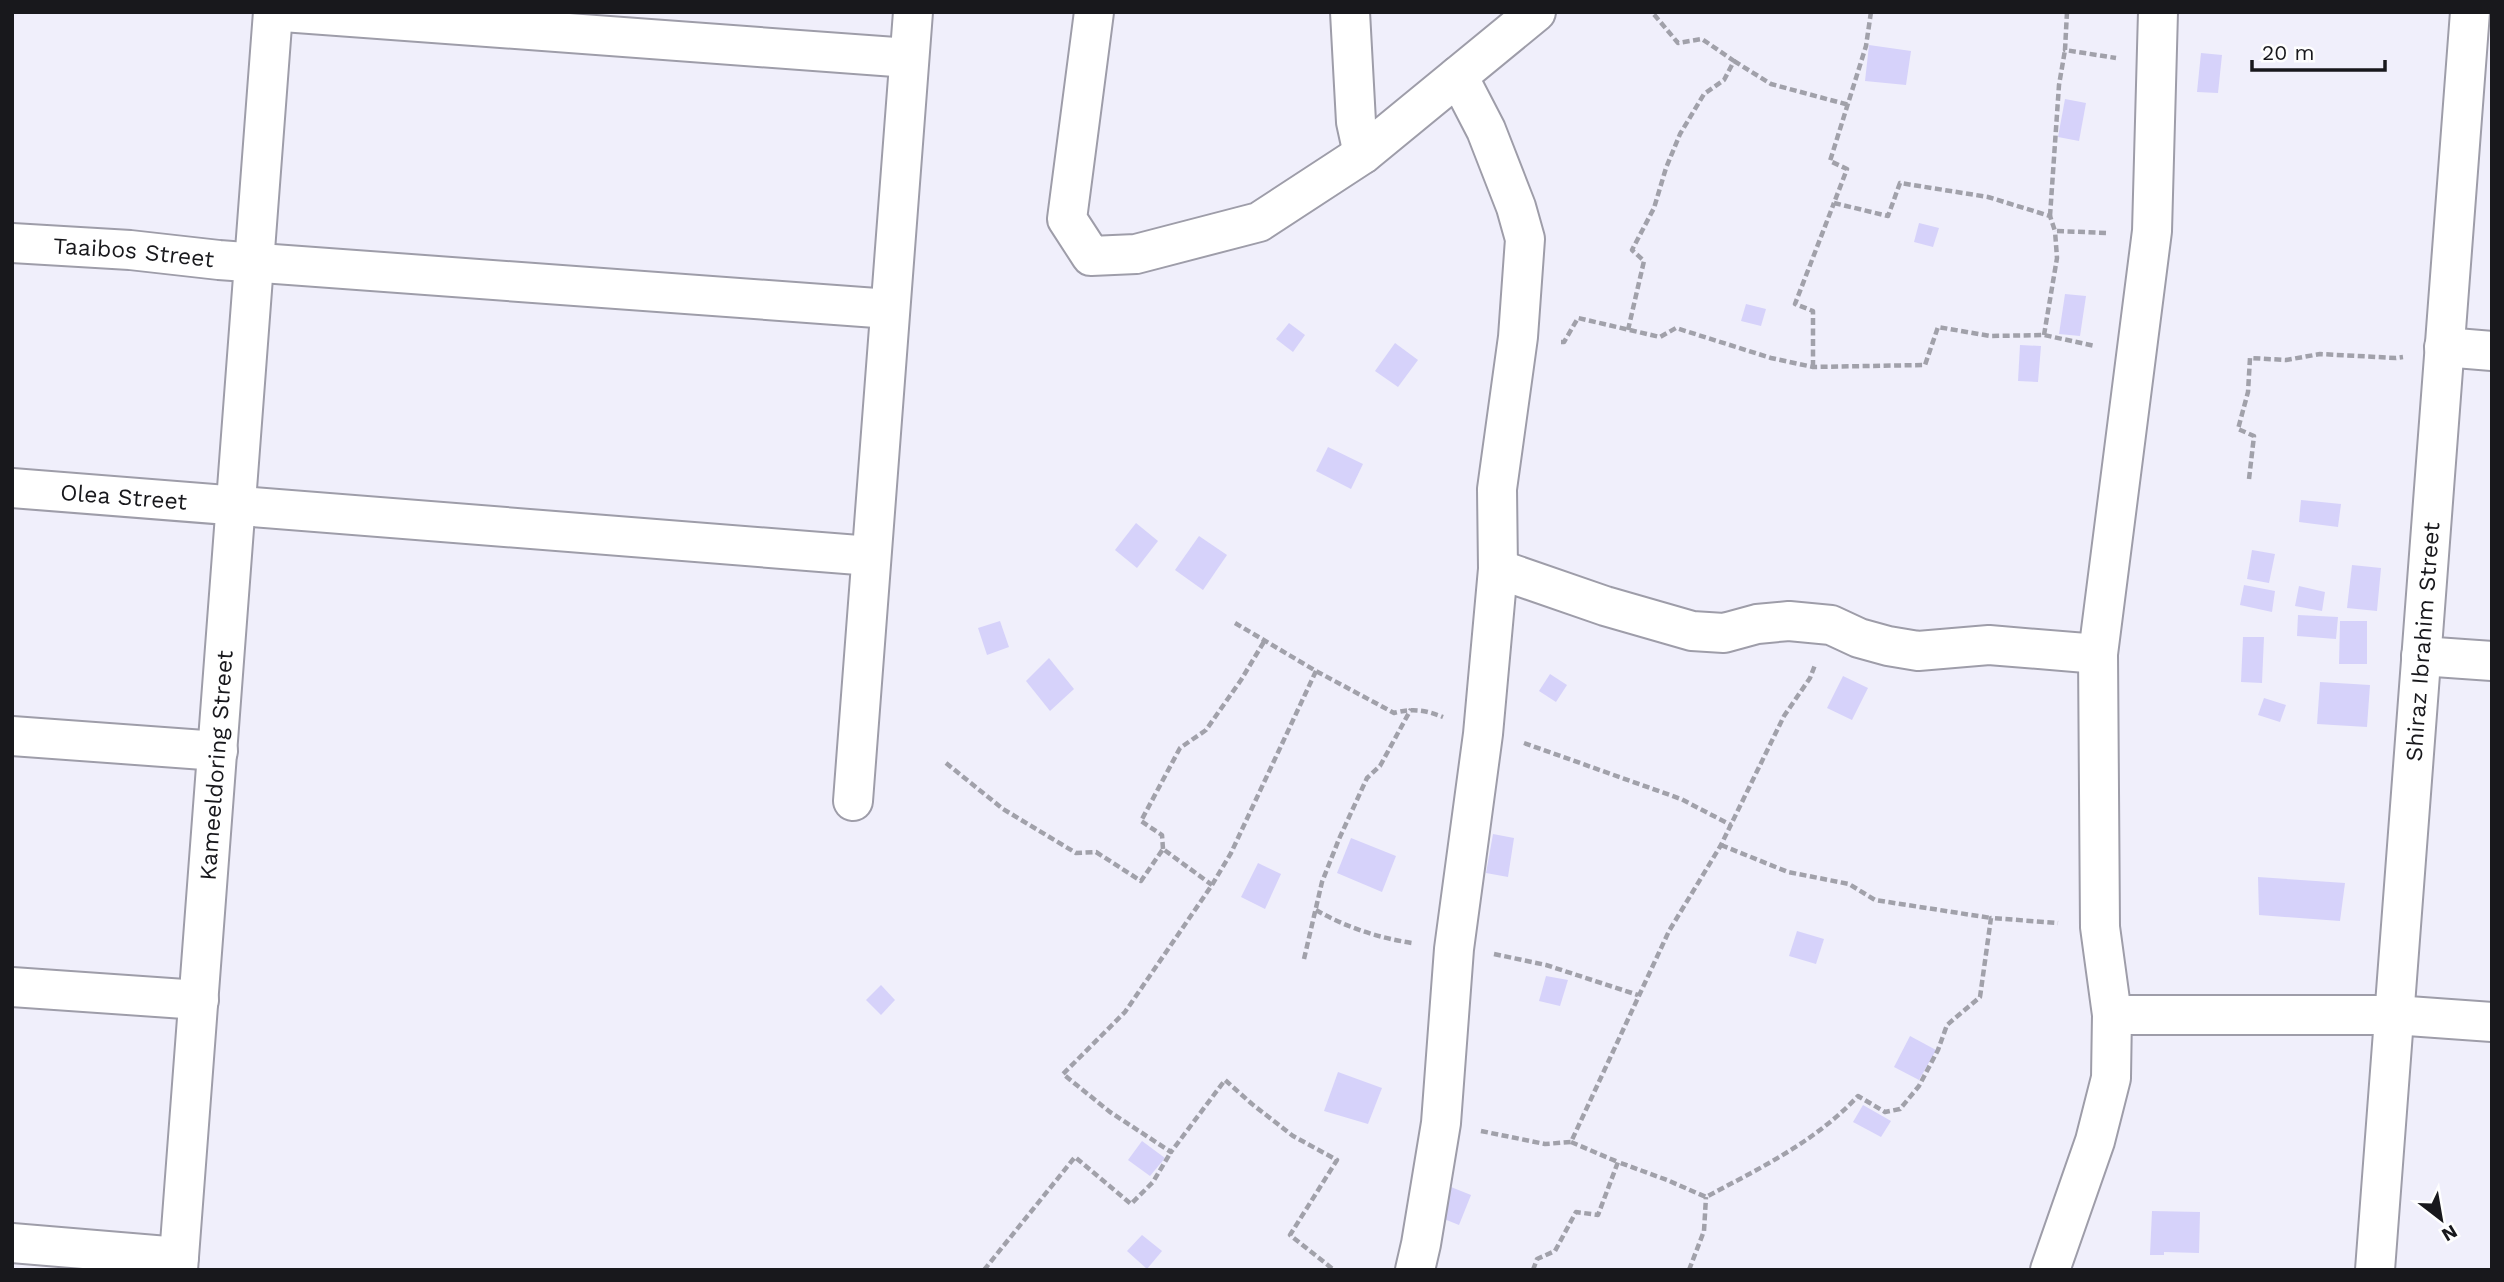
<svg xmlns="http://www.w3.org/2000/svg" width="2504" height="1282" font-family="'Work Sans',sans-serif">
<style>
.building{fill:#d6d2fa}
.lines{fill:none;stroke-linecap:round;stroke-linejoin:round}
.minor-casing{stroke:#9e9da9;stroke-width:42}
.path{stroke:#a1a1aa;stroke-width:4.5;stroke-dasharray:7 3.5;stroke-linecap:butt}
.minor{stroke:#fff;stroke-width:38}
.labels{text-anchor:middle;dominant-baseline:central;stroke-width:7;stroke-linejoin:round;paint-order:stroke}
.street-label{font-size:23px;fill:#18181c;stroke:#fefefe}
</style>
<rect width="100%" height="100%" fill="#f0effb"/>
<!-- building -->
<g class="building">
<polygon points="1869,45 1911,51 1906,85 1865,81"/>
<polygon points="2201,53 2222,55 2218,93 2197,92"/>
<polygon points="2065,99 2086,103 2079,141 2058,137"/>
<polygon points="1919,223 1939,228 1933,247 1914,242"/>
<polygon points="2065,294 2086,296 2080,336 2059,334"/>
<polygon points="1746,304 1766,309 1761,326 1741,321"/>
<polygon points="1289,323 1305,335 1293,352 1276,339"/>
<polygon points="1395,343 1418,360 1398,387 1375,371"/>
<polygon points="2020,345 2041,346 2038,382 2018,381"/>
<polygon points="1328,447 1363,464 1351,489 1316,471"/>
<polygon points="2301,500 2341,504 2338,527 2299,522"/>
<polygon points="1136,523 1158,541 1137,568 1115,550"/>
<polygon points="1199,536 1227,555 1203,590 1175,570"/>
<polygon points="2252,550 2275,554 2269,583 2247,579"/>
<polygon points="2352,565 2381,568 2377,611 2347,608"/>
<polygon points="2244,585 2275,591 2272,612 2240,605"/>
<polygon points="2299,586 2325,592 2322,611 2295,606"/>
<polygon points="2298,615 2338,617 2336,639 2297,636"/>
<polygon points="1000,621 1009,647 987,655 978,628"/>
<polygon points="2340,621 2367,621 2367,664 2339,664"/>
<polygon points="2243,637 2264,637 2262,683 2241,682"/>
<polygon points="1049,658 1074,689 1050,711 1026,681"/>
<polygon points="1550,674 1567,685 1556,702 1539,691"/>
<polygon points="1843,676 1868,688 1852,720 1827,708"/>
<polygon points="2320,682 2370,685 2367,727 2317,724"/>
<polygon points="2264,698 2286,705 2280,722 2258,715"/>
<polygon points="1493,834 1514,838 1508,877 1486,873"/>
<polygon points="1351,838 1396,856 1382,892 1337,873"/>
<polygon points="1258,863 1281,874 1265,909 1241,897"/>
<polygon points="2258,877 2345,883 2340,921 2259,915"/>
<polygon points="1797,931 1824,939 1816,964 1789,956"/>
<polygon points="1546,976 1568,980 1560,1006 1539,1001"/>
<polygon points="881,985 895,1000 881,1015 866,1000"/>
<polygon points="1910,1036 1936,1050 1919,1080 1894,1067"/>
<polygon points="1338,1072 1382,1088 1368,1124 1324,1111"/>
<polygon points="1863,1105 1891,1121 1881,1137 1853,1122"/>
<polygon points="1142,1141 1165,1158 1150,1176 1128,1160"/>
<polygon points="1451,1187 1471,1195 1459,1225 1439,1217"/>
<polygon points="2152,1211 2200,1212 2199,1253 2164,1252 2164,1255 2150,1255"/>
<polygon points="1142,1235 1162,1251 1147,1269 1127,1251"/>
</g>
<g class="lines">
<!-- minor casing -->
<g class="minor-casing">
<g id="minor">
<polyline points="283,12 909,58"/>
<polyline points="1094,12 1067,219 1091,256 1136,254 1259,222 1363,154 1536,12"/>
<polyline points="1350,12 1356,122 1363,154"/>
<path id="s1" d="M12 243 130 250 219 260 890 309"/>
<polyline points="2444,347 2492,351"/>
<path id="s2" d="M12 488 871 556"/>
<polyline points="1498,569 1605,606 1692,631 1724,633 1757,624 1789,621 1831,625 1859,638 1888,646 1918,651 1989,645 2098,654"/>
<polyline points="2421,656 2492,661"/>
<polyline points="12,736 218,751"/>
<polyline points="853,801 913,12"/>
<polyline points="12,987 199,1000"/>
<polyline points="2112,1015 2394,1015 2492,1022"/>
<polyline points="12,1243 179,1257"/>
<path id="s3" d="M178 1270 273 12"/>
<polyline points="1415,1270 1421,1244 1441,1123 1454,949 1483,734 1498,569 1497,489 1518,337 1525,239 1516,207 1486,130 1458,76"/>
<polyline points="2050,1270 2095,1141 2111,1078 2112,1015 2100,927 2098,654 2152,231 2158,12"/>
<path id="s4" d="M2375 1270 2470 12"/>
</g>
</g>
<!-- path -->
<g class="path">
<polyline points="1871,12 1866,46 1830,161 1847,169 1834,203 1888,216 1900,183 1988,197 2050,216 2055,231 2109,233"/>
<polyline points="2067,12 2065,50 2116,58"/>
<polyline points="1734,61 1771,84 1849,105"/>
<polyline points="2050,216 2059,85 2065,50"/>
<polyline points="1628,330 1644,261 1632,250 1654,208 1666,168 1680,134 1704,94 1724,80 1734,61 1702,39 1678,43 1652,12"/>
<polyline points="2044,335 2057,258 2055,231"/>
<polyline points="1561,342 1564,342 1578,318 1660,337 1676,328 1771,358 1813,367 1925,365 1938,327 1990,336 2044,335 2095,346"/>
<polyline points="1813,367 1813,311 1795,304 1834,203"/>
<polyline points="2249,479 2254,436 2238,429 2248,392 2250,358 2286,360 2320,354 2396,358 2403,357"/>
<path d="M1235 623 1316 671 1394 713C1413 708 1425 710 1443 717"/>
<polyline points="1316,671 1231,853 1212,885 1125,1012 1063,1074 1110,1112 1171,1152 1225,1080 1252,1104 1293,1136 1337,1160 1290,1235 1334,1270"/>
<polyline points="1524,743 1681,799 1731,825"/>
<polyline points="946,763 1003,809 1076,853 1096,852 1141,881 1163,849 1212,885"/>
<polyline points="1721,845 1788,872 1849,884 1875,900 1991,918"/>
<polyline points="1163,849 1162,835 1141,821 1180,748 1206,730 1241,680 1265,640"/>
<path d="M1316 910C1345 927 1379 938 1412 943"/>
<polyline points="1494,954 1546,965 1638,995"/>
<polyline points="1304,959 1322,882 1339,839 1367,778 1380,766 1411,709"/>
<polyline points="1481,1131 1545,1144 1571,1142 1669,931 1721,845 1784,716 1810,678 1815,665"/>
<polyline points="1571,1142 1618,1162"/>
<polyline points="984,1270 1075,1157 1131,1204 1153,1182 1171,1152"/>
<path d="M1533 1270 1537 1259 1555 1251 1576 1212 1598 1215 1618 1162 1667 1180 1706 1197C1760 1168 1815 1142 1858 1096L1885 1112 1900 1109 1919 1086 1938 1050 1947 1025 1980 997 1991 918 2058 923"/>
<polyline points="1689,1270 1704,1231 1706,1197"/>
</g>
<!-- minor -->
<use href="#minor" class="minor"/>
</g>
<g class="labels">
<!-- street labels -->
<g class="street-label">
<text stroke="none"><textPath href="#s1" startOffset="122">Taaibos Street</textPath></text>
<text stroke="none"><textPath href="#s2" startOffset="112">Olea Street</textPath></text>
<text stroke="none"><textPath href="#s4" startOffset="630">Shiraz Ibrahim Street</textPath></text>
<text stroke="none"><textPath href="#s3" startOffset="506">Kameeldoring Street</textPath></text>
</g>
</g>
<!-- border -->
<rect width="2504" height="1282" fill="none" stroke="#18181c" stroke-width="28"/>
<!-- north arrow -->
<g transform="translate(2441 1219) rotate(149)" stroke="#fefefe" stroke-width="5" paint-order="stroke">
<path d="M0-5L12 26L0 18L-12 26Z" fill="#18181c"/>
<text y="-10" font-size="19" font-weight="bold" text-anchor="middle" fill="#18181c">N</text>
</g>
<!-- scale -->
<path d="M2252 60v10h133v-10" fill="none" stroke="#18181c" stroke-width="3.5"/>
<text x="2262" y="60" font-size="21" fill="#18181c" stroke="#fefefe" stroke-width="5" paint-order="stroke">20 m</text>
</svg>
